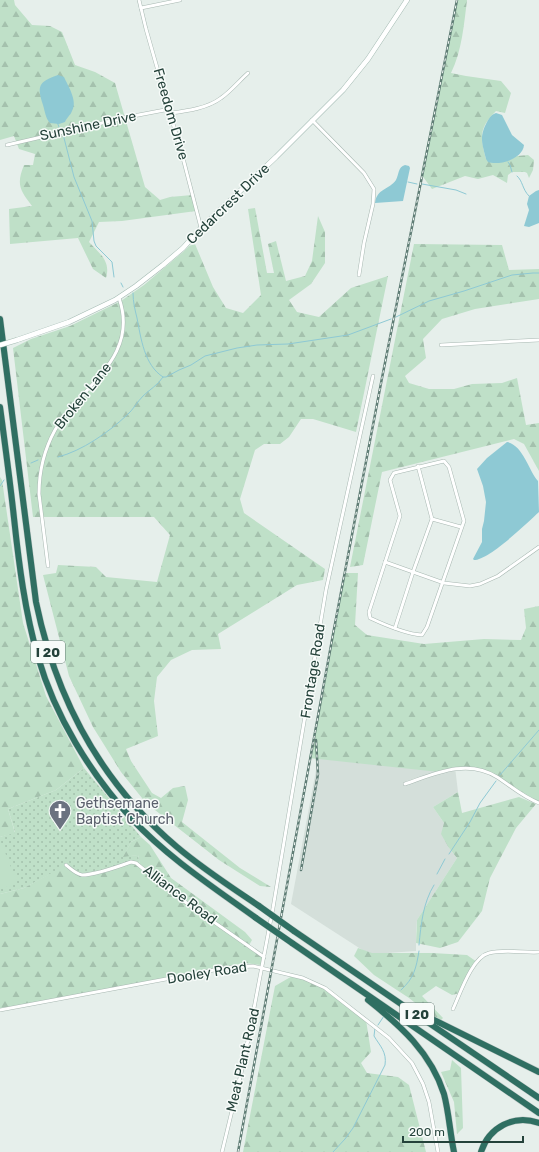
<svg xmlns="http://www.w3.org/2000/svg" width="539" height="1152" font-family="Rubik,sans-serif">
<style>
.built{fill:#d4dfda}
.grass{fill:url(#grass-dots)}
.forest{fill:url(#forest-firs)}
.pitch{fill:#bfe0c8}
.water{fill:#8ec9d4}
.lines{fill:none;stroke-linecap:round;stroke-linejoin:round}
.stream{stroke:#8ec9d4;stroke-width:1}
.street-casing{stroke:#a8b8b2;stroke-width:4}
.secondary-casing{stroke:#a4bbb3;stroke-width:5.5}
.highway-casing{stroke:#c2cac8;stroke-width:7}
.street{stroke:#fff;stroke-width:3}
.secondary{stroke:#fff;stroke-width:4.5}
.highway{stroke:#2f6f62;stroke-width:6}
.rail-casing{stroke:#5f7d75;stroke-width:2.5}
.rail{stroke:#f7fbf9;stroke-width:1;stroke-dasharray:3;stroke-linecap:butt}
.secondary-bridge-casing{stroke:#a4bbb3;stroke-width:5.5;stroke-linecap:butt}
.highway-bridge-casing{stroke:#c2cac8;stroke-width:7;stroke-linecap:butt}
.secondary-bridge{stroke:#fff;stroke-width:4.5}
.highway-bridge{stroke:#2f6f62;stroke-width:6}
.labels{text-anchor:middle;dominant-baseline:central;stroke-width:3;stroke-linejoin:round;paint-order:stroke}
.shield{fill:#f7fbf9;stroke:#637a73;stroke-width:1}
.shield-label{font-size:13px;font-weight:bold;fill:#24423a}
.street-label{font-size:14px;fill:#24423a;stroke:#f7fbf9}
.worship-label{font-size:14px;fill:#5b616d;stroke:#f7fbf9;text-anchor:start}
</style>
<defs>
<pattern id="grass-dots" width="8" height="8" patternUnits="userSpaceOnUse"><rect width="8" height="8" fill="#bfe0c8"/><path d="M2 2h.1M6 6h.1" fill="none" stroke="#a4c1ad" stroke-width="1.8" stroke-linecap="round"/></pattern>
<pattern id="forest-firs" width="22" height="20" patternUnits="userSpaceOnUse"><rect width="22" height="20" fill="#bfe0c8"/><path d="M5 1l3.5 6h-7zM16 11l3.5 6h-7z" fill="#a4c1ad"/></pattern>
</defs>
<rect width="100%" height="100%" fill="#e6efeb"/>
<!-- built -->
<polygon class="built" points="319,754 455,767 458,792 433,807 444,823 449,848 457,858 417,920 416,931 416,951 387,953 367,953 291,904"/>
<!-- grass -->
<polygon class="grass" points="84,768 141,837 131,842 124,856 138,855 140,865 127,864 82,875 66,866 24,888 0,894 0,837 15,832 8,809 56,790"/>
<!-- forest -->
<g class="forest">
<path d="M0 0H14L15 5 32 25 50 26 62 32 75 65 95 72 115 83 145 187 160 200 170 197 192 195 196 211 122 221 99 222 89 242C100 254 111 261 106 278L93 269 78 238 10 244 9 209 32 206C20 190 16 185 24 165H33L35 154 19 149 14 136 0 140Z"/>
<path d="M457 0H467C464 24 462 51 451 73L466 76 501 81 511 93 505 113 496 111C479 128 480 136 486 159L510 160 517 156 528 155 534 160 533 170 529 178 527 173 525 172H512L508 175 507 183 493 175 478 179 465 176 432 189 421 174Z"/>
<polygon points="255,208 267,273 274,273 268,244 276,241 286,281 305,276 312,261 318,216 325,232 325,263 311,284 289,300 297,312 319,317 351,288 388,276 356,432 313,419 301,419 289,437 280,444 264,444 255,450 240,499 244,513 325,569 323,580 297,585 218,634 221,649 192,650 171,660 157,677 154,701 158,736 126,749 131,761 152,793 161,798 173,788 185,786 188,800 182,822 240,868 271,887 260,886 219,860 146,803 121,772 93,727 69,676 43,575 56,573 58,565 96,567 106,577 157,582 170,535 154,517 33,517 13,348 31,339 70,326 121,301 144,285 183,252 189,246 195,244 213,287 226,308 243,313 261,295 248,209"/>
<polygon points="414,244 502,245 509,270 539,269 539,299 475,309 442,319 423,339 426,358 405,376 409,383 429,389 454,389 472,384 502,383 517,378 526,425 539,423 539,471 524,444 514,439 382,472 363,565 350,567"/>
<polygon points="0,477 2,480 23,623 46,696 84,768 56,790 8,809 15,833 0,837"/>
<polygon points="345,573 358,573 355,625 367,635 424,644 484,639 521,640 526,628 524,609 539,606 539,801 534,802 490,774 469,768 439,772 309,758"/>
<polygon points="458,792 462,813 519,797 536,804 516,828 490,878 482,911 458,942 440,948 416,943 417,920 457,858 449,848 441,834 444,823 433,807"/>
<polygon points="141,837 150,845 171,878 245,932 252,940 248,947 262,957 261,965 245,963 0,1009 0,894 24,888 66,865 82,875 131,862 140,865 138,855 123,857 131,842"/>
<polygon points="358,948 372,953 432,953 467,955 477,962 460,993 452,995 436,986 422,996 443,1018 439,1022 409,998 374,975 354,956"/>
<polygon points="294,975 320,986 366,1020 371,1052 361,1063 367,1073 398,1077 409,1085 426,1152 243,1152 275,986"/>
<polygon points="452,1060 461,1068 463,1128 457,1134 454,1102 441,1072 450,1070"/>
</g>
<!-- pitch -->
<polygon class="pitch" points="0,840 17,882 16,884 0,889"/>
<!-- water -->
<g class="water">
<path d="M58 75 64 77C68 86 78 101 72 111 70 116 67 117 65 122L59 124 50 123C46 119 45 112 43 105 37 86 38 82 58 75Z"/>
<path d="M496 113 502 115 512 135 524 145C523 159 499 166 488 162L486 159C482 143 479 137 487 122 490 117 491 115 496 113Z"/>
<path d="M405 165 409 166 410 168 403 201 375 203C377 188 389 190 396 180 399 174 398 167 405 165Z"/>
<polygon points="539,190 539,223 529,227 524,226 529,210 527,204 529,196 536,191"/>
<path d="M507 442C523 445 529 471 538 481L539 512C527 523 489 560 474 560L473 559 482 542V529L484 521 486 502 483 486 477 469 487 458Z"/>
</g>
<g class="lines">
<!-- stream -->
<g class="stream">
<polyline points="57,122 59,127"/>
<polyline points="63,134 74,177 92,221 94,241 96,246 112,262 114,277"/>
<polyline points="508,162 510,165 512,172"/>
<path d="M517 176C523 181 522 189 529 196"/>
<polyline points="408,182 417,184"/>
<polyline points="422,184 456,190 466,194"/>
<polyline points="121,283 123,287"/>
<path d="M133 293C133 302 135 310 137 318 141 338 144 365 163 377"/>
<polyline points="396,317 429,301 464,291 512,275 533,273 539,273"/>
<path d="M58 457C82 451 109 432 127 415 133 410 137 402 143 396 149 390 158 385 163 377H166L179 370 191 365 205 356 237 348 257 345 288 344 348 335 391 319"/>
<polyline points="31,463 38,460"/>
<polyline points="0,486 4,480"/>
<polyline points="500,775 539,730"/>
<polyline points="449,854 470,822 480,803 496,781"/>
<polyline points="437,874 445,859"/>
<path d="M419 945C421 924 423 903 434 885"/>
<path d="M401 990C414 978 416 969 419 951"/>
<polyline points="378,1025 384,1016"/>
<path d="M333 1152 345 1139 353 1128 385 1065C387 1052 380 1046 374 1036L375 1028"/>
</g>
<!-- street casing -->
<g class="street-casing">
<g id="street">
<polyline points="139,0 146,29 184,162 201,228"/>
<polyline points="141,8 180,0"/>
<path d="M171 113C187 111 208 108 221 98 231 91 239 81 248 73"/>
<polyline points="312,120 364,173 374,189 373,204 364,243 359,275"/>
<polyline points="7,145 128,117 170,109"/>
<polyline points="441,345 539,340"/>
<path d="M444 461 449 467 464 521 427 627 422 635C405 634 385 625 370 618L369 612 400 516 390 480 394 473Z"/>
<polyline points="432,519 461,527"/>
<polyline points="385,562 444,583 470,586 480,584 498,576 539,547"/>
<path d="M48 566 39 494C39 471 44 450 55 430 81 386 140 358 119 298"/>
<polyline points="395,628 413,572 432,519 418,466"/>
<path d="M405 784C434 774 467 758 497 777 511 786 523 797 539 803"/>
<path d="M66 865C71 869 76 874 82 875 93 875 120 866 131 862L136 863 178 897 264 957"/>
<path d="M453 1009C460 994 472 957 489 953 505 949 523 953 539 952"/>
<polyline points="0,1010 225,968 253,966 303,978 325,988 389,1038 412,1063 423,1084 429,1102 438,1152"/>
<polyline points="222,1152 244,1061 273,908 326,590 373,376"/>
</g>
</g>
<!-- secondary casing -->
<g class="secondary-casing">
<polyline id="secondary" points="17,340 69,322 115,300 136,286 163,265 183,248 201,228 276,157 343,90 368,59 407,0"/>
</g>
<!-- highway casing -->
<g class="highway-casing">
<g id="highway">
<path d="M0 319 36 602C56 699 101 783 177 847 203 869 231 887 259 906"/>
<path d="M0 407C5 444 10 481 14 518 19 565 25 612 38 657 55 716 90 773 131 818 167 857 213 887 256 918"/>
<polyline points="294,931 539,1098"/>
<polyline points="292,943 539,1113"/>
<path d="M368 1000C401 1026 431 1053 444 1094 449 1113 450 1133 454 1152"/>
<polyline points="422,1014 539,1072"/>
<path d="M481 1152C489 1127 514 1114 539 1123"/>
</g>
</g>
<!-- street -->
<use href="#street" class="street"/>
<!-- secondary -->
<use href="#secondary" class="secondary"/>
<!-- highway -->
<use href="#highway" class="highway"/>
<!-- rail casing -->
<g class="rail-casing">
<g id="rail">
<polyline points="301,870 318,774 316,740"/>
<polyline points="238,1152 334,629 382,378 457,0"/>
</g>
</g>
<!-- rail -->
<use href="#rail" class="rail"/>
<!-- secondary-bridge casing -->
<g class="secondary-bridge-casing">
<polyline id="secondary-bridge" points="0,345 17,340"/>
</g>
<!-- highway-bridge casing -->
<g class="highway-bridge-casing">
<g id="highway-bridge">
<polyline points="259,906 294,931"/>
<polyline points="256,918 292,943"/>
</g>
</g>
<!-- secondary-bridge -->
<use href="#secondary-bridge" class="secondary-bridge"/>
<!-- highway-bridge -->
<use href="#highway-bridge" class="highway-bridge"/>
</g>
<!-- icons -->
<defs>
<g id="church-pin" transform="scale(1.15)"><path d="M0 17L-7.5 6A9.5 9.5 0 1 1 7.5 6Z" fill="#6b7280" stroke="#f7fbf9"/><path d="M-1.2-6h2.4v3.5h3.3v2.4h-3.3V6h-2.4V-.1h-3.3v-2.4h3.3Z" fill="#fff"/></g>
</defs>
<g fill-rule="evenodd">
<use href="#church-pin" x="60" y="811"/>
</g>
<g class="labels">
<!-- shield labels -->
<g class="shield">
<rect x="31" y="641" width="34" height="22" rx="3"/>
<rect x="400" y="1003" width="34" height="22" rx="3"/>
</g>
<g class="shield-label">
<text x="48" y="652">I 20</text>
<text x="417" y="1014">I 20</text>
</g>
<!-- street labels -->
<g class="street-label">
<text transform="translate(171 114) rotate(74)">Freedom Drive</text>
<text transform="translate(88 126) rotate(-12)">Sunshine Drive</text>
<text transform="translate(228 204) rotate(-44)">Cedarcrest Drive</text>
<text transform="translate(83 396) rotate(-51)">Broken Lane</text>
<text transform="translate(313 671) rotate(-81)">Frontage Road</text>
<text transform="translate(180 895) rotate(37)">Alliance Road</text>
<text transform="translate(207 973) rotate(-9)">Dooley Road</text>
<text transform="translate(243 1060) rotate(-77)">Meat Plant Road</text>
</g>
<!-- worship labels -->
<g class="worship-label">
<text x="76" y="803">Gethsemane<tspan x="76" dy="16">Baptist Church</tspan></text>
</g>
</g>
<!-- scale -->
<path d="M403 1136v6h120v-6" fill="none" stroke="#24423a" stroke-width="2"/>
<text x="409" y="1136" font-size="12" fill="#24423a" stroke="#f7fbf9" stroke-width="3" paint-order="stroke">200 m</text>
</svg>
